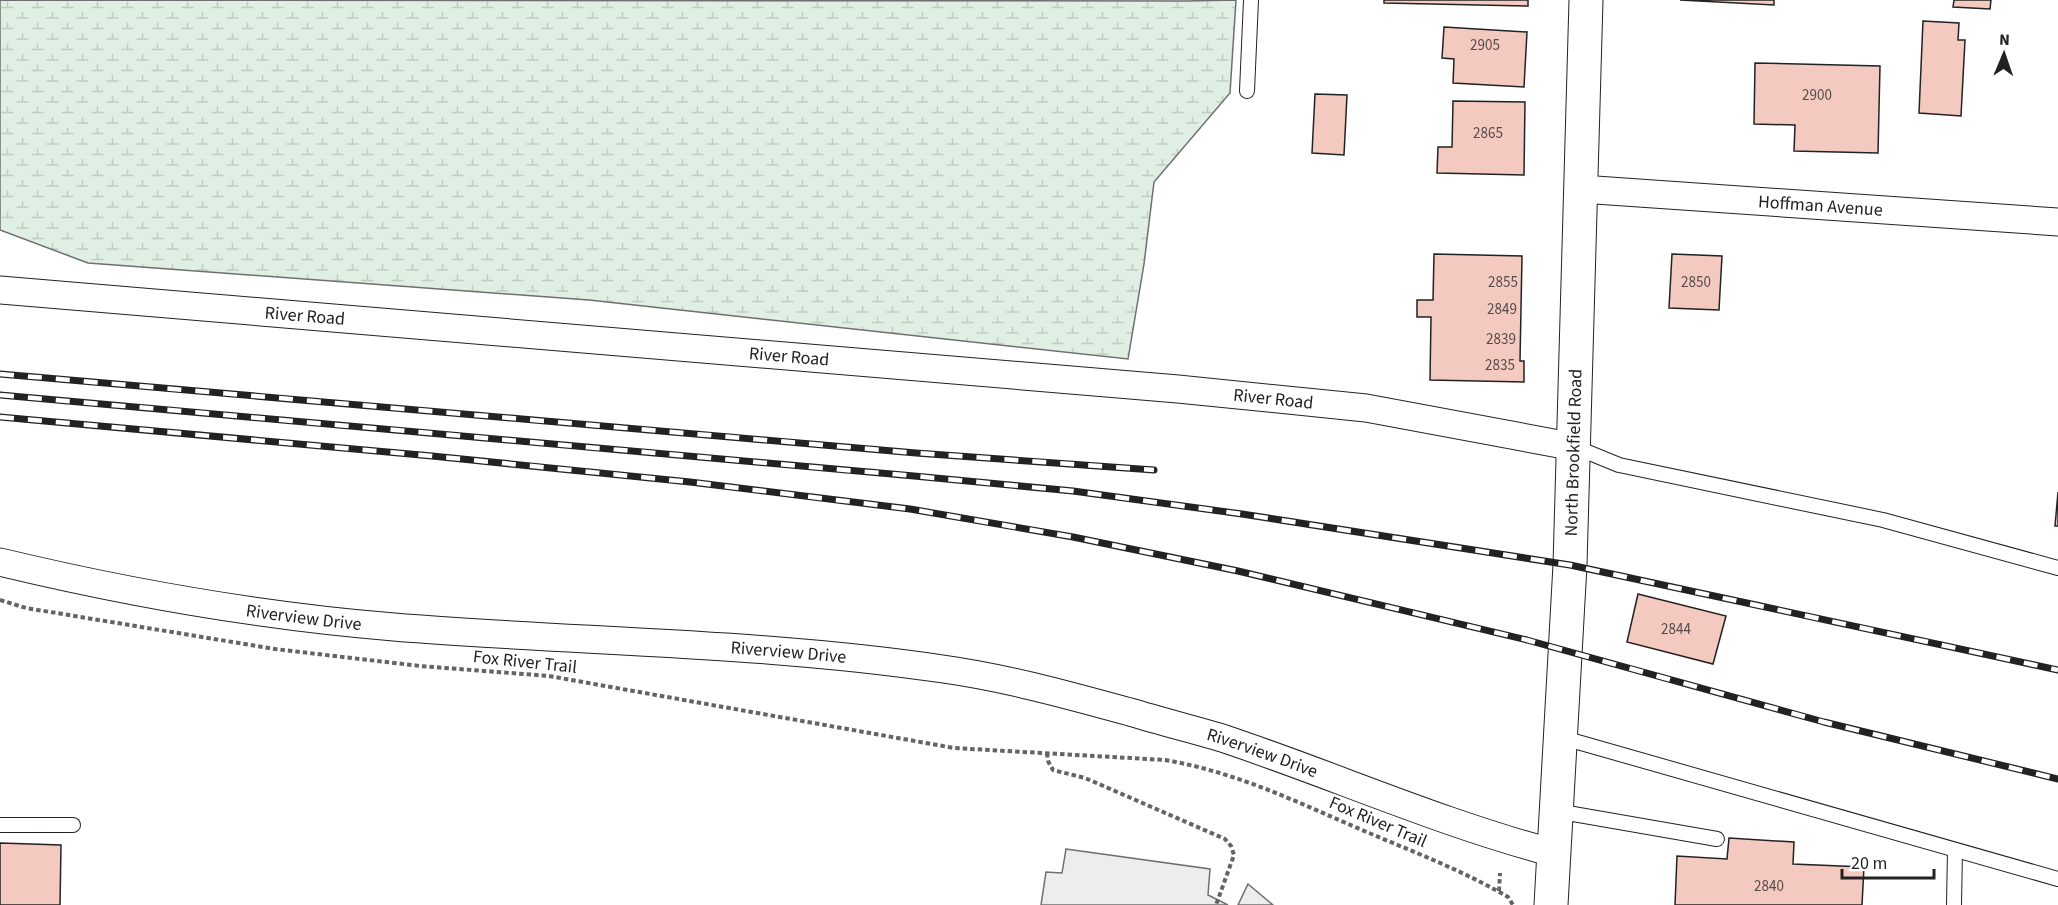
<svg xmlns="http://www.w3.org/2000/svg" width="2058" height="905" font-family="'Source Sans 3',sans-serif">
<style>
.wetland{fill:url(#wetland-marsh);stroke:#6f6f6f;stroke-width:1.5}
.parking{fill:#ededed;stroke:#6f6f6f;stroke-width:1.5}
.building{fill:#f3c9c0;stroke:#222;stroke-width:1.5}
.lines{fill:none;stroke-linecap:round;stroke-linejoin:round}
.service-casing{stroke:#222;stroke-width:16}
.minor-casing{stroke:#222;stroke-width:29}
.tertiary-casing{stroke:#222;stroke-width:35}
.path{stroke:#646464;stroke-width:4;stroke-dasharray:4.5 3;stroke-linecap:butt}
.service{stroke:#fff;stroke-width:14}
.minor{stroke:#fff;stroke-width:27}
.tertiary{stroke:#fff;stroke-width:33}
.rail-casing{stroke:#222;stroke-width:7}
.rail{stroke:#fff;stroke-width:4.5;stroke-dasharray:14;stroke-linecap:butt}
.labels{text-anchor:middle;dominant-baseline:central;stroke-width:4.5;stroke-linejoin:round;paint-order:stroke}
.number-label{font-size:15px;fill:#564c4a}
.street-label{font-size:18px;fill:#222;stroke:#fff}
</style>
<defs>
<pattern id="wetland-marsh" width="20" height="14" patternUnits="userSpaceOnUse" patternTransform="scale(1.5)"><rect width="20" height="14" fill="#e0efe3"/><path d="M1 5h8M5 5V1M11 12h8M15 12V8" fill="none" stroke="#c0cdc2"/></pattern>
</defs>
<rect width="100%" height="100%" fill="#fff"/>
<!-- wetland -->
<polygon class="wetland" points="0,0 1186,1 1236,0 1230,93 1154,182 1144,264 1128,359 589,300 88,263 0,230"/>
<!-- parking -->
<g class="parking">
<polygon points="1066,849 1210,869 1208,895 1228,905 1041,905 1046,872 1062,873"/>
<polygon points="1248,884 1273,905 1238,905"/>
</g>
<!-- building -->
<g class="building">
<polygon points="1384,0 1528,0 1528,6 1384,3"/>
<polygon points="1680,0 1774,0 1774,5"/>
<polygon points="1954,0 1991,0 1990,9 1953,7"/>
<polygon points="1923,21 1959,23 1958,40 1965,40 1961,116 1919,113"/>
<polygon points="1444,27 1527,32 1524,87 1453,83 1454,59 1442,58"/>
<polygon points="1755,63 1880,66 1878,153 1794,151 1795,125 1754,124"/>
<polygon points="1315,94 1347,95 1344,155 1312,153"/>
<polygon points="1453,101 1525,102 1524,175 1437,173 1438,147 1452,147"/>
<polygon points="1434,254 1522,256 1520,361 1524,361 1524,382 1430,380 1431,317 1417,317 1417,300 1433,300"/>
<polygon points="1672,254 1722,256 1719,310 1669,308"/>
<polygon points="2058,492 2058,526 2055,526"/>
<polygon points="1638,594 1726,616 1713,664 1627,642"/>
<polygon points="1729,838 1794,842 1793,864 1864,867 1862,905 1675,905 1677,856 1727,859"/>
<polygon points="0,843 61,845 60,905 0,905"/>
</g>
<g class="lines">
<!-- service casing -->
<g class="service-casing">
<g id="service">
<polyline points="1247,91 1251,0"/>
<polyline points="1575,447 1619,465 1883,520 2058,568"/>
<polyline points="1560,737 2058,879"/>
<polyline points="1556,811 1717,839"/>
<polyline points="0,825 73,825"/>
<polyline points="1954,905 1955,850"/>
</g>
</g>
<!-- minor casing -->
<g class="minor-casing">
<g id="minor">
<path id="s1" d="M1581 189 2058 222"/>
<path id="s2" d="M0 290 1178 389 1366 408 1575 447"/>
<path id="s3" d="M0 562C129 593 261 616 394 627 577 642 761 642 943 669 1007 678 1068 695 1130 712 1160 721 1191 729 1222 738 1333 775 1440 823 1554 853"/>
</g>
</g>
<!-- tertiary casing -->
<g class="tertiary-casing">
<g id="tertiary">
<path id="s4" d="M1551 905 1570 565 1586 0"/>
</g>
</g>
<!-- path -->
<g class="path">
<path d="M0 600 26 608 275 649 420 666 549 676 954 748 1165 760C1236 772 1297 802 1362 830 1411 851 1462 870 1508 897L1513 905"/>
<polyline points="1047,753 1048,761 1053,770 1085,778 1225,839 1231,846 1234,855 1216,905"/>
<polyline points="1499,891 1500,873"/>
</g>
<!-- service -->
<use href="#service" class="service"/>
<!-- minor -->
<use href="#minor" class="minor"/>
<!-- tertiary -->
<use href="#tertiary" class="tertiary"/>
<!-- rail casing -->
<g class="rail-casing">
<g id="rail">
<polyline points="0,374 916,453 1154,470"/>
<polyline points="0,395 914,476 1073,491 1242,514 1570,565 2058,670"/>
<polyline points="0,417 432,456 690,482 910,509 1073,537 1238,571 1527,640 1824,722 2058,779"/>
</g>
</g>
<!-- rail -->
<use href="#rail" class="rail"/>
</g>
<g class="labels">
<!-- number labels -->
<g class="number-label">
<text x="1485" y="45">2905</text>
<text x="1817" y="95">2900</text>
<text x="1488" y="133">2865</text>
<text x="1503" y="282">2855</text>
<text x="1696" y="282">2850</text>
<text x="1502" y="309">2849</text>
<text x="1501" y="339">2839</text>
<text x="1500" y="365">2835</text>
<text x="1676" y="629">2844</text>
<text x="1769" y="886">2840</text>
</g>
<!-- street labels -->
<g class="street-label">
<text stroke="none"><textPath href="#s1" startOffset="240">Hoffman Avenue</textPath></text>
<text stroke="none"><textPath href="#s2" startOffset="306">River Road</textPath></text>
<text stroke="none"><textPath href="#s2" startOffset="792">River Road</textPath></text>
<text stroke="none"><textPath href="#s2" startOffset="1278">River Road</textPath></text>
<text stroke="none"><textPath href="#s4" startOffset="453">North Brookfield Road</textPath></text>
<text stroke="none"><textPath href="#s3" startOffset="309">Riverview Drive</textPath></text>
<text stroke="none"><textPath href="#s3" startOffset="795">Riverview Drive</textPath></text>
<text transform="translate(525 662) rotate(6)">Fox River Trail</text>
<text stroke="none"><textPath href="#s3" startOffset="1281">Riverview Drive</textPath></text>
<text transform="translate(1378 822) rotate(23)">Fox River Trail</text>
</g>
</g>
<!-- north arrow -->
<g transform="translate(2004 54) rotate(2)" stroke="#ffffff" stroke-width="4.5" paint-order="stroke">
<path d="M0-4.5L10 22L0 15L-10 22Z" fill="#222222"/>
<text y="-9" font-size="16" font-weight="bold" text-anchor="middle" fill="#222222">N</text>
</g>
<!-- scale -->
<path d="M1842 869v9h92v-9" fill="none" stroke="#222222" stroke-width="3"/>
<text x="1851" y="869" font-size="18" fill="#222222" stroke="#ffffff" stroke-width="4.5" paint-order="stroke">20 m</text>
</svg>
